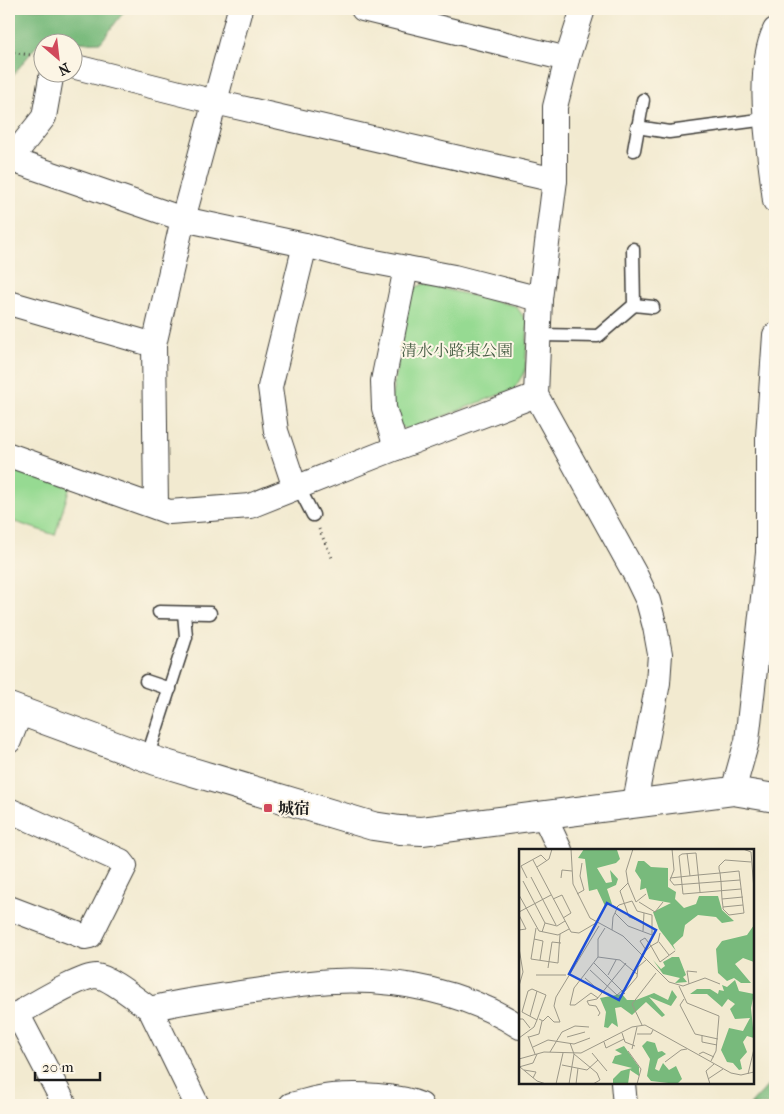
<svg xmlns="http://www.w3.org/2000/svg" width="784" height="1114" font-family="'IM FELL French Canon','Noto Serif JP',serif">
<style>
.green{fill:#96da92;stroke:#597b57}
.forest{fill:#78ba7c;stroke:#4a6b4c}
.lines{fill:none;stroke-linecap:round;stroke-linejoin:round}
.lane-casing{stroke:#3c3b37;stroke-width:15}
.street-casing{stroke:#3c3b37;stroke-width:26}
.secondary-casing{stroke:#3c3b37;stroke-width:30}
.path{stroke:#3c3b37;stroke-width:3;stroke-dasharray:1 4;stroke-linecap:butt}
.lane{stroke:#fff;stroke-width:12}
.street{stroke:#fff;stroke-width:24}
.secondary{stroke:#fff;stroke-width:28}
.poi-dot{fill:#d1495b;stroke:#fcf5e5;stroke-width:2}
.labels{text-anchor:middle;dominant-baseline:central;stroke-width:4;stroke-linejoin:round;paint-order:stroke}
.park-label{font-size:16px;fill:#475e45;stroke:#fcf5e5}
.poi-label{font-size:16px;font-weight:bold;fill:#1c1c1c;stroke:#fcf5e5;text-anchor:start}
.inset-road{fill:none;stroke:#9c9888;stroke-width:1}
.view{fill:#1d4ed8;fill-opacity:0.15;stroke:#1d4ed8;stroke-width:2.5}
.inset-edge{fill:none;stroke:#1c1c1c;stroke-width:2.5}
</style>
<rect width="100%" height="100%" fill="#fcf5e5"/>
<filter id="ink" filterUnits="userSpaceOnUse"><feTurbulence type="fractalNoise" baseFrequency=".02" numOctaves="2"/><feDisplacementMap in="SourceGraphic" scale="10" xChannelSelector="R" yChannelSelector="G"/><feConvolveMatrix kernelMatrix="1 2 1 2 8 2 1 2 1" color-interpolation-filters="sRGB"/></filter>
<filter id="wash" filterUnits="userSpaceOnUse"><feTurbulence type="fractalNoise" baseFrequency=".0096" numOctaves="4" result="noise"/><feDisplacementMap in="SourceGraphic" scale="20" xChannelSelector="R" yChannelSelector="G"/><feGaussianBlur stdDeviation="1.12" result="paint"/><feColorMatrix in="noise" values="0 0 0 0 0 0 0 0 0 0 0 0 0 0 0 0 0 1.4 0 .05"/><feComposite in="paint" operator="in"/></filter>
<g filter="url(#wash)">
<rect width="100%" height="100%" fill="#f2ead0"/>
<!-- green -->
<g class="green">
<polygon points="423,284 516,306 528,323 525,371 514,389 408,430 395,423 390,405 411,290"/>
<polygon points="9,466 70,487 55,535 9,520"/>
</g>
<!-- forest -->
<g class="forest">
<polygon points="9,9 126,9 101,42 39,43 9,80"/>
<polygon points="775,1078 775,1105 750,1105"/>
</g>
</g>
<g filter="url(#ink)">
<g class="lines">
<!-- lane casing -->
<g class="lane-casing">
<g id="lane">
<polyline points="637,127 669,132 766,119"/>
<polyline points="634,150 643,100"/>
<polyline points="634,305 653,307"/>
<polyline points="539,335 598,336 634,305 633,249"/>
<polyline points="298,486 313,515"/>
<polyline points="159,612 210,613"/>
<polyline points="146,681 170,689"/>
<polyline points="147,758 186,637 184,613"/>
</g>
</g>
<!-- street casing -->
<g class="street-casing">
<g id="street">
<polyline points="363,9 567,59"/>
<polyline points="583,9 567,59 555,107 555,180 540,299 536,395 636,576 648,601 655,627 660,654 658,683 635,802"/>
<path d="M775 30C754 75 770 151 775 201"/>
<polyline points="72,66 215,102 555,180"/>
<polyline points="9,159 183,219 305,245 354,258 454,277 540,299"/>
<polyline points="10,160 44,117 52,72"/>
<polyline points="9,303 154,345"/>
<polyline points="396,448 384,408 383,381 406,268"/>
<polyline points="9,455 169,512 250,506 396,448 536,395"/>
<polyline points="295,488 276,431 270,387 305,245"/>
<polyline points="156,507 154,345 183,219 240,9"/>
<polyline points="9,741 20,713"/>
<polyline points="733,791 747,741 768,553 768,436 775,335"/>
<polyline points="9,810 121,861 125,866 90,936 85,937 9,908"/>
<polyline points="544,816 560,850"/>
<polyline points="150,1009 197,1105"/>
<polyline points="623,1083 625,1105"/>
<path d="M65 1105 19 1017 22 1011C37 1003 81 976 96 976 110 977 138 1001 150 1009 182 1001 215 997 247 992 276 988 306 982 334 981 397 978 467 992 520 1027"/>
<path d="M291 1105C304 1102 319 1097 332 1096 358 1094 398 1095 421 1105"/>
</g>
</g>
<!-- secondary casing -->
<g class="secondary-casing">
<polyline id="secondary" points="9,707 156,761 373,826 400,830 422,831 733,791 775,798"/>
</g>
<!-- path -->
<g class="path">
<polyline points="9,52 38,56"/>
<polyline points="319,529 333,560"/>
</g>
<!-- lane -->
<use href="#lane" class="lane"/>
<!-- street -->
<use href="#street" class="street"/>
<!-- secondary -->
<use href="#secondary" class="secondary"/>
</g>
</g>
<!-- markers -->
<rect class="poi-dot" x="263" y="803" width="10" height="10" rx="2.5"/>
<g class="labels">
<!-- park labels -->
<g class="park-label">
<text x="457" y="350">清水小路東公園</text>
</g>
<!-- poi labels -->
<g class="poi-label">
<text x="278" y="808">城宿</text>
</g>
</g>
<!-- overview -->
<g transform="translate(519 849)">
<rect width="235" height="235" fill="#f2ead0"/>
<path d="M65 0 98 1 101 10 97 14 78 19 87 34 93 33 91 21 99 30 97 36 88 40 93 55 86 57 78 40 70 42 66 10 59 9ZM119 12H125L132 18 149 19V38L157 43 156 50 165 59 177 55 180 47H199L203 61 215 72 203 74 197 68 179 66 166 76 164 87 154 96 157 102 140 80 134 63 152 54 130 50 127 39 121 41 122 31 116 22ZM234 69 235 70V113L224 109 216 115 232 134H222L215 129 208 132 199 124 197 100 203 92 228 86 235 76ZM153 108H160L167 126 164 128 168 133 156 134 161 129 144 125 134 111 142 120 146 117 144 113ZM216 131 220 142 235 145 232 159 235 189 228 187 224 193 228 203 221 211 223 220 220 221 214 214 208 213 202 201 210 179 224 182 231 169 216 170 211 160 216 155 209 150 203 158 188 145H171L178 140H191L199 145 200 141 205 142 203 136 208 138ZM153 141 158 148 152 157 130 148 146 166 143 168 127 153 113 166 102 158 96 159 99 178 93 174 89 179 85 178 87 163 81 149 103 145 108 151H117L135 144 149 151ZM128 192 136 194 139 203 143 202 147 205 139 210 136 220 140 222 144 214 150 221 157 217 163 230 158 235 132 232 128 227 131 210 123 197ZM105 197 120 218V227L111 221 109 235H94V230L102 222 113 219 93 214 96 207 103 205 96 201Z" fill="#78ba7c"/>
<path class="inset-road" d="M52 0 54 35 71 69 104 87 150 133 164 137 186 129 201 135M114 0 107 22 109 34 101 42 110 68 124 73M153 0 155 21 151 31 155 36 221 31M224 0 232 3 235 41M168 4 171 27M14 11 52 83 60 84 77 74M18 18 30 10 33 0M12 28 37 76M8 29 2 17 22 6 28 12M42 29 43 21 53 22M151 29 179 26 201 24 220 22 225 64 210 66 204 60V58L203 50 202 33 201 24 200 20V17L206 11 232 13M4 32 26 74 23 83M109 34 117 53 127 45M181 43 177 4 163 5 160 7 164 45 222 40M58 45 65 41 61 27 63 14M0 46 20 82 39 86 50 80M34 50 43 46 52 64 44 69M203 50 224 48M120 53 136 63 144 53M204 58 224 56M0 63 32 46M0 66 7 80 0 81M26 74 38 77 46 72M17 79 12 110 39 114 41 85M93 81 94 68 96 64 98 59V58L100 56 113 52 118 62 133 66V86L109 77 96 64M124 82 125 64M15 90 24 92 21 111M140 93 150 106M0 99 4 123 0 137M127 101 121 92 126 89 132 97 139 93 141 84M122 106 132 97 141 113 156 102M79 108 101 111 118 125M75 114 106 145M29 119 33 93 42 94M71 121 98 146 104 141M17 126H47M89 126 97 111M66 129 83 144M170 135 168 122 178 123M160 137 168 154 200 167 197 202 192 212M13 140 27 146 18 171 3 163 9 142ZM106 142 118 128 119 118 127 111M79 149 72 144 56 156H51L55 139 79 108V90L86 79M165 150 161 156 176 185 199 190M11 167 18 142M79 167 81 164 77 157 70 156 68 152 78 150 107 114M0 170H4L11 179M20 170 24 172 29 167 35 173H41L35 157 37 148 80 77M123 176 113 155 137 124M103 184 106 193 116 197M118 185H132L134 181M183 186V193L198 196M9 187 16 205M10 188 20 185 23 172M48 188 66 183M0 189 15 178 18 171M85 193 87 199 105 190M14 198 29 191 55 195 71 189M113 200 118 178M109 202 122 220 118 235M31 203 43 183 56 177 70 178M73 204 88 222M55 205 78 224 81 231 74 235M180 205 184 203 195 208M0 210 25 203 62 204 113 178 126 176 212 224 222 226 235 223M146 213 162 201 168 200M43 216 68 221 79 211M0 218 14 214 18 205M1 218 18 232 27 235M5 221 17 223 14 229M229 225 235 200M189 230 204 220M37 235 44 204M50 235 55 205 51 194M57 235 59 219M191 235 187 222 195 215"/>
<path class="view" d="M88 54 137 81 100 151 50 125Z"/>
<rect width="235" height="235" class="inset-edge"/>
</g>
<!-- margin -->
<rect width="784" height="1114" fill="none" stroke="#fcf5e5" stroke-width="30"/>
<!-- north arrow -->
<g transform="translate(58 58) rotate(152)"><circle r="24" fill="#fcf5e5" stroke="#a29e95"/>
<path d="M0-4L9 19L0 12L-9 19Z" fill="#d1495b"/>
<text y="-8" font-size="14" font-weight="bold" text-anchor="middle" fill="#1c1c1c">N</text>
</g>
<!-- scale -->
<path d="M35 1072v8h65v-8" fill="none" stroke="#1c1c1c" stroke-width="2.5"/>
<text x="42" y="1072" font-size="15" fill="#1c1c1c" stroke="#fcf5e5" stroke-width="4" paint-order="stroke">20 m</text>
</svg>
